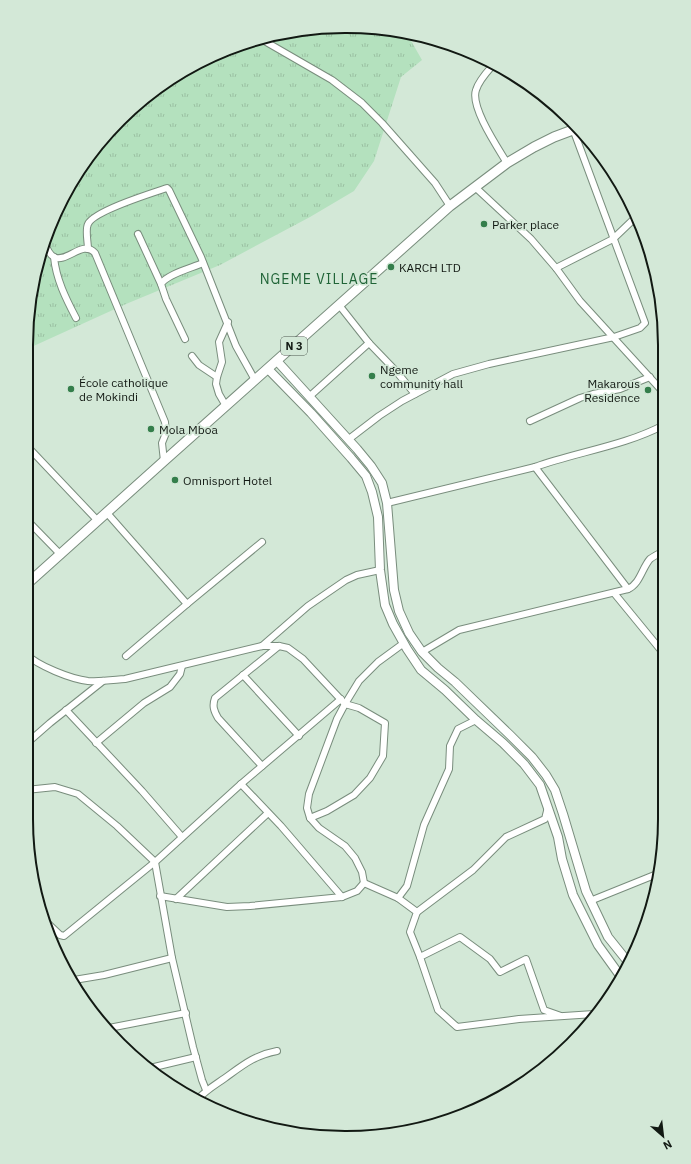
<svg xmlns="http://www.w3.org/2000/svg" width="691" height="1164" font-family="'IBM Plex Sans',sans-serif">
<style>
.grass{fill:url(#grass-tufts)}
.lines{fill:none;stroke-linecap:round;stroke-linejoin:round}
.minor-casing{stroke:#798d7d;stroke-width:8}
.major-casing{stroke:#798d7d;stroke-width:10}
.highway-casing{stroke:#798d7d;stroke-width:11}
.minor{stroke:#fff;stroke-width:6}
.major{stroke:#fff;stroke-width:8}
.highway{stroke:#fff;stroke-width:9}
.poi-dot{fill:#347e4b;stroke:#d3e8d7;stroke-width:1.5}
.labels{text-anchor:middle;dominant-baseline:central;stroke-width:3.5;stroke-linejoin:round;paint-order:stroke}
.shield{fill:#d3e8d7;stroke:#4c574e;stroke-width:1}
.shield-label{font-size:11px;font-weight:bold;fill:#121913}
.poi-label{font-size:12px;fill:#121913;stroke:#d3e8d7;text-anchor:start}
.quarter-label{font-size:14px;letter-spacing:1px;fill:#206437;stroke:#d3e8d7}
.rim{fill:none;stroke:#121913;stroke-width:2}
</style>
<defs>
<pattern id="grass-tufts" width="24" height="20" patternUnits="userSpaceOnUse"><rect width="24" height="20" fill="#b4e1be"/><path d="M3 7l-1-3M5 7V3M7 7l1-3M15 17l-1-3M17 17v-4M19 17l1-3" fill="none" stroke="#9ac0a2"/></pattern>
</defs>
<rect width="100%" height="100%" fill="#d3e8d7"/>
<!-- grass -->
<polygon class="grass" points="346,26 406,32 422,60 401,77 374,161 354,191 310,217 220,265 126,304 27,349 27,324 43,243 80,168 120,119 168,80 223,50 283,32"/>
<g class="lines">
<!-- minor casing -->
<g class="minor-casing">
<g id="minor">
<polyline points="261,39 332,80 362,103 382,123 435,183 450,206"/>
<path d="M494 64C487 72 479 80 476 90 470 107 498 148 507 163"/>
<polyline points="475,187 531,239 556,268 580,301 664,393"/>
<polyline points="138,234 161,284"/>
<path d="M44 241C46 246 48 254 54 257 66 264 83 239 95 253L165 422 166 433 162 443 164 461"/>
<path d="M88 249C88 242 85 230 88 224 94 211 152 193 167 188L169 190 201 257 236 346 255 380"/>
<path d="M54 257C56 279 66 299 76 318"/>
<polyline points="556,268 613,239 636,217"/>
<polyline points="339,305 369,343 395,370 415,394"/>
<path d="M185 339 166 299 161 284C167 274 192 268 203 263"/>
<polyline points="192,356 199,365 217,377"/>
<polyline points="310,396 369,343"/>
<polyline points="226,406 219,394 216,384 217,377 222,362 219,342 228,322"/>
<polyline points="530,421 580,398 593,394 620,389 650,377"/>
<polyline points="349,439 379,416 402,401 453,374 489,364 614,337 640,328 645,323 573,129"/>
<polyline points="27,446 98,521"/>
<polyline points="535,467 628,589"/>
<path d="M387 503 535 467C577 452 624 446 664 425"/>
<polyline points="107,513 187,604 262,542"/>
<polyline points="26,519 61,555"/>
<polyline points="614,593 664,654"/>
<polyline points="262,646 308,606 346,580 357,575 380,570"/>
<path d="M422 652 459 630 628 589C640 584 642 568 650 559 654 556 660 553 664 551"/>
<path d="M26 654C38 666 71 679 88 681 100 682 113 680 125 679L262 646H279L288 648 303 659 345 704 359 708 385 723 383 756 370 778 354 795 327 811 310 818"/>
<polyline points="126,656 187,604"/>
<polyline points="243,675 299,736"/>
<polyline points="66,710 142,791 182,837"/>
<polyline points="96,743 144,703 170,687 180,674 182,666"/>
<polyline points="26,744 50,723 103,681"/>
<path d="M262 766 218 718C214 711 212 706 215 698L279 646"/>
<polyline points="241,784 281,826 342,897"/>
<polyline points="26,790 55,787 78,794 117,826 155,862 172,958 193,1047 202,1080 206,1090"/>
<polyline points="364,883 362,872 355,858 345,846 319,828 310,818 307,808 309,794 337,719 345,704 359,681 378,662 404,643"/>
<polyline points="364,883 398,898 417,912 410,932 420,957"/>
<polyline points="160,896 227,907 250,906 342,897 357,891 364,883"/>
<polyline points="398,898 407,886 424,825 449,769 450,746 458,729 476,720"/>
<polyline points="176,899 268,813"/>
<polyline points="590,901 657,874"/>
<polyline points="417,912 473,870 506,837 545,819 548,807"/>
<polyline points="42,918 60,935 64,936 155,862 241,784 341,699"/>
<polyline points="74,980 104,975 172,958"/>
<polyline points="561,1016 544,1010 526,959 500,972 490,959 460,937 420,957 438,1010 457,1027 519,1019 594,1014"/>
<polyline points="109,1028 186,1013"/>
<polyline points="150,1068 196,1057"/>
<path d="M198 1099C206 1090 215 1085 225 1078 243 1065 255 1055 277 1051"/>
</g>
</g>
<!-- major casing -->
<g class="major-casing">
<g id="major">
<polyline points="277,361 357,449 371,466 382,483 387,503 394,590 399,611 409,633 422,652 438,668 455,682 510,735 532,757 546,775 555,790 563,814 586,891 608,937 628,962"/>
<polyline points="268,369 311,413 351,458 366,476 372,492 378,517 380,570 385,605 393,624 407,649 421,670 445,690 476,720 503,743 524,764 540,785 558,837 562,859 573,895 598,945 621,977"/>
</g>
</g>
<!-- highway casing -->
<g class="highway-casing">
<polyline id="highway" points="26,585 164,461 450,206 507,163 534,147 554,137 578,128"/>
</g>
<!-- minor -->
<use href="#minor" class="minor"/>
<!-- major -->
<use href="#major" class="major"/>
<!-- highway -->
<use href="#highway" class="highway"/>
</g>
<!-- markers -->
<g class="poi-dot">
<circle cx="484" cy="224" r="4"/>
<circle cx="391" cy="267" r="4"/>
<circle cx="372" cy="376" r="4"/>
<circle cx="71" cy="389" r="4"/>
<circle cx="648" cy="390" r="4"/>
<circle cx="151" cy="429" r="4"/>
<circle cx="175" cy="480" r="4"/>
</g>
<g class="labels">
<!-- shield labels -->
<rect class="shield" x="281" y="337" width="26" height="18" rx="3"/>
<g class="shield-label">
<text x="294" y="346">N 3</text>
</g>
<!-- poi labels -->
<g class="poi-label">
<text x="492" y="224">Parker place</text>
<text x="399" y="267">KARCH LTD</text>
<text x="380" y="369">Ngeme<tspan x="380" dy="14">community hall</tspan></text>
<text x="79" y="382">École catholique<tspan x="79" dy="14">de Mokindi</tspan></text>
<text x="640" y="383" text-anchor="end">Makarous<tspan x="640" dy="14">Residence</tspan></text>
<text x="159" y="429">Mola Mboa</text>
<text x="183" y="480">Omnisport Hotel</text>
</g>
<!-- quarter labels -->
<g class="quarter-label">
<text x="319" y="279">NGEME VILLAGE</text>
</g>
</g>
<!-- crop -->
<path d="M0 0H691V1164H0ZM345 33H346A312 312 0 0 1 658 345V819A312 312 0 0 1 346 1131H345A312 312 0 0 1 33 819V345A312 312 0 0 1 345 33Z" fill="#d3e8d7" fill-rule="evenodd"/>
<path class="rim" d="M345 33H346A312 312 0 0 1 658 345V819A312 312 0 0 1 346 1131H345A312 312 0 0 1 33 819V345A312 312 0 0 1 345 33Z"/>
<!-- north arrow -->
<g transform="translate(663 1136) rotate(152)" stroke="#d3e8d7" stroke-width="3" paint-order="stroke">
<path d="M0-3L7 15L0 10L-7 15Z" fill="#121913"/>
<text y="-6" font-size="11" font-weight="bold" text-anchor="middle" fill="#121913">N</text>
</g>
</svg>
